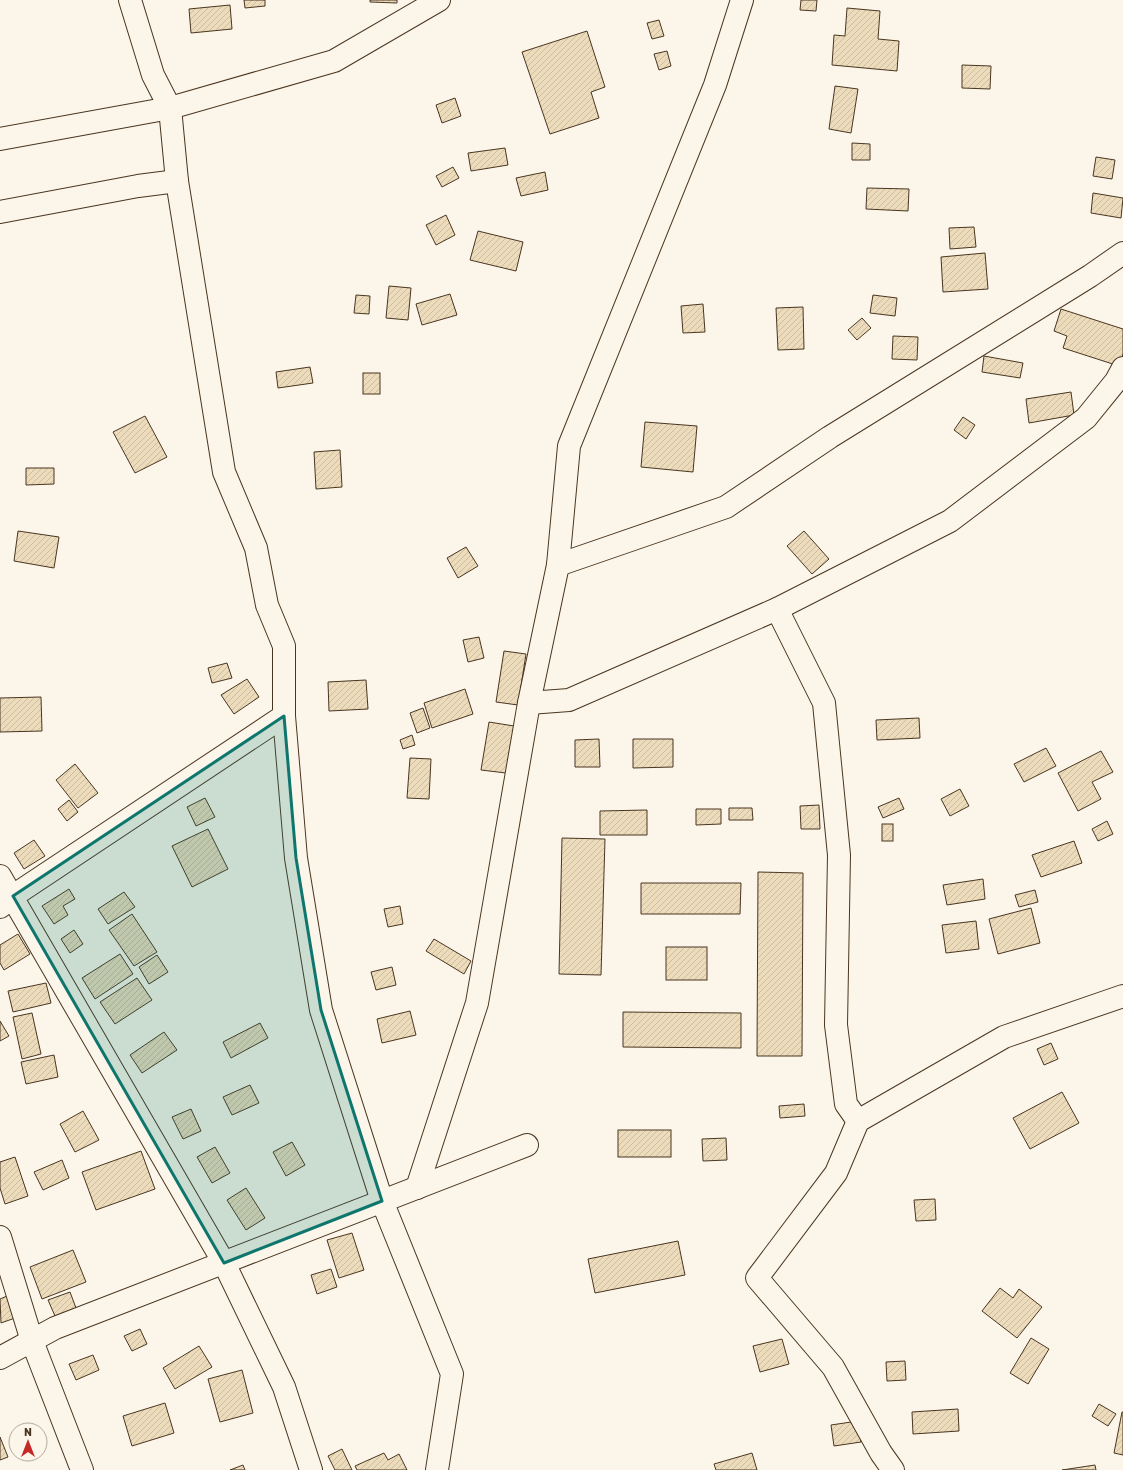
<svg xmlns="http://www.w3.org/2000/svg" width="1123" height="1470" font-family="Rubik,sans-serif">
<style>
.building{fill:url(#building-hatch);stroke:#4a3520}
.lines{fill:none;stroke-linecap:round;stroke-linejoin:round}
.street-casing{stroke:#4a3520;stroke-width:24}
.street{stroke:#fbf6e9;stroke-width:22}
.marked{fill:#0f766e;fill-opacity:0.2;stroke:#0f766e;stroke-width:3;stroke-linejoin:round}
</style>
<defs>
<pattern id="building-hatch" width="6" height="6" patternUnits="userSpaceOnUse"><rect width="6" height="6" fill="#ecdcbc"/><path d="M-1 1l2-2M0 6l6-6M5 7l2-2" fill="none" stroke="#ccbda1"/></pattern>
</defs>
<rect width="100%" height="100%" fill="#fbf6e9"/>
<!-- building -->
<g class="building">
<polygon points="244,0 265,0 265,6 245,8"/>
<polygon points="370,0 397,0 397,3 370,2"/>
<polygon points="801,0 817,0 816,11 800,10"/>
<polygon points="230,5 232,29 191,33 189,9"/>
<polygon points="847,8 880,11 878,39 899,41 897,71 832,65 834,35 845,36"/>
<polygon points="659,20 664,36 652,39 647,23"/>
<polygon points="587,31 605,87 591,92 599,118 550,134 522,52"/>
<polygon points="667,51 671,66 659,70 654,54"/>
<polygon points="962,65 991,66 990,89 962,88"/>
<polygon points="835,86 858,89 851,133 829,129"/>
<polygon points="455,98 461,116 442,123 436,105"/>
<polygon points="852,143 870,144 870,160 852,160"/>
<polygon points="505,148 508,165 471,171 468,153"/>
<polygon points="1096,157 1115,160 1112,179 1093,176"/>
<polygon points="453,167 459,178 442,187 436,176"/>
<polygon points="545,172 548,190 521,196 516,178"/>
<polygon points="867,188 909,189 908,211 866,209"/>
<polygon points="1093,193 1123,198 1121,218 1091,213"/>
<polygon points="446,215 455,235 436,245 426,225"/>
<polygon points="974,227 976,247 950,249 949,228"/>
<polygon points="478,231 523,242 516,271 470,260"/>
<polygon points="985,253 988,289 943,292 941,257"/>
<polygon points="389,286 411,288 408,320 386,318"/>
<polygon points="450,294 457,315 422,325 416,304"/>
<polygon points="356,295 370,296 369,314 354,313"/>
<polygon points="873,295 897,298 895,316 870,313"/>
<polygon points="703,304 705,332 683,333 681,306"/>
<polygon points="803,307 804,349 778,350 776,308"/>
<polygon points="1061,309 1123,329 1123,354 1119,366 1063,348 1067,336 1054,331"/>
<polygon points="862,318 871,328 857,340 848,330"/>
<polygon points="893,336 918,337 917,360 892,359"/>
<polygon points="984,356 1023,363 1020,378 982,372"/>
<polygon points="310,367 313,383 278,388 276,372"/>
<rect x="363" y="373" width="17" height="21"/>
<polygon points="1071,392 1074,415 1029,423 1026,399"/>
<polygon points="145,416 167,457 135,473 113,432"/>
<polygon points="963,417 975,425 966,439 954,430"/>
<polygon points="645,422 697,426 693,472 641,467"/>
<polygon points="340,450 342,487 316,489 314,452"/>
<polygon points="26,468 54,468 54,484 26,485"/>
<polygon points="18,531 59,537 54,568 14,561"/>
<polygon points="804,531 829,559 812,574 787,546"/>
<polygon points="466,547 478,566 458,578 447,558"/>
<polygon points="479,637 484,658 468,662 463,640"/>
<polygon points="504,651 526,654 518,705 496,702"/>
<polygon points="227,663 232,678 212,683 208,668"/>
<polygon points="247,679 259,697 234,714 221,695"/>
<polygon points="366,680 368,709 329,711 328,682"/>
<polygon points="465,689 473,714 432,728 424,703"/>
<polygon points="41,697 42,731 0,732 0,698"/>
<polygon points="423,708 430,728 417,733 410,713"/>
<polygon points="919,718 920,738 877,740 876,720"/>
<polygon points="489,722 514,726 506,773 481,770"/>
<polygon points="412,735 415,745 403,749 400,740"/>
<polygon points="599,739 600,767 575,767 575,740"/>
<polygon points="633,739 673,739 673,767 633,768"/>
<polygon points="1046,748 1056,766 1024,782 1014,764"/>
<polygon points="1101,751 1113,772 1092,782 1101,799 1078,811 1058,773"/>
<polygon points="410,758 431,759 429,799 407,798"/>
<polygon points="75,764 98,793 78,808 56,780"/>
<polygon points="960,789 969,806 950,816 941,799"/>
<polygon points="205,798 215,817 196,826 187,807"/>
<polygon points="899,798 904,809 883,818 878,807"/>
<polygon points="69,800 78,812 67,821 58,809"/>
<polygon points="819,805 820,829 801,829 800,806"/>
<polygon points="729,808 752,808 753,820 729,820"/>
<polygon points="696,809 721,809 721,824 696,825"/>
<polygon points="647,810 647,835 600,835 600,811"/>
<polygon points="1107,821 1113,834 1098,841 1092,829"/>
<rect x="882" y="824" width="11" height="17"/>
<polygon points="208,829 228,869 192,887 172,846"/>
<polygon points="562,838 605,839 601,975 559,974"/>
<polygon points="34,840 45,856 24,869 14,853"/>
<polygon points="1074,841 1082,863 1041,877 1032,855"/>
<polygon points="758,872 803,873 802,1056 757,1056"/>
<polygon points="983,879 985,899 947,905 943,885"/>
<polygon points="641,883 741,883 740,914 641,914"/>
<polygon points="69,889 75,899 63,906 68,915 54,924 42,906"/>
<polygon points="1035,890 1038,902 1019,907 1015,895"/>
<polygon points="124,892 135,907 108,924 98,909"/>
<polygon points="400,906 403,924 388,927 384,909"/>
<polygon points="1031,908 1040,943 998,954 989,919"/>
<polygon points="132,914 157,952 134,966 109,930"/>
<polygon points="976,921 979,949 946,953 942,925"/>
<polygon points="74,930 83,944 70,953 61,939"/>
<polygon points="18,934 30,954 4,970 0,963 0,945"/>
<polygon points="434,939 471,961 464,974 426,951"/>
<rect x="666" y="947" width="41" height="33"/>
<polygon points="120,954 133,974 95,999 82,978"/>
<polygon points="157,955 168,972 149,984 139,967"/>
<polygon points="392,967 396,985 376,990 371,972"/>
<polygon points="137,978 152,1000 115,1024 100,1002"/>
<polygon points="46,983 51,1003 13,1012 8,991"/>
<polygon points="410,1011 416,1035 382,1043 377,1019"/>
<polygon points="623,1012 741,1013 741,1048 623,1047"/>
<polygon points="32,1013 41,1054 22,1059 13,1017"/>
<polygon points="0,1021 9,1036 0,1041"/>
<polygon points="260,1023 268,1038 231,1058 223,1042"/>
<polygon points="164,1032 177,1050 142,1073 130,1055"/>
<polygon points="1051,1043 1058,1059 1044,1065 1037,1049"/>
<polygon points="54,1055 58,1077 26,1084 21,1062"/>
<polygon points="250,1085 259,1103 232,1115 223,1097"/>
<polygon points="1062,1092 1079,1123 1030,1149 1013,1118"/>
<polygon points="804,1104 805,1116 780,1118 779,1106"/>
<polygon points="191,1109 201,1131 183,1139 172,1117"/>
<polygon points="83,1111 99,1140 75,1152 60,1124"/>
<rect x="618" y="1130" width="53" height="27"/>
<polygon points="726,1138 727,1160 703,1161 702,1139"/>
<polygon points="292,1142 305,1165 286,1176 273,1152"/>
<polygon points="215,1147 230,1173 212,1183 197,1157"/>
<polygon points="141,1151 155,1189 96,1210 82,1172"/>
<polygon points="15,1157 28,1196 5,1204 0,1188 0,1162"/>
<polygon points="62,1160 69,1178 43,1190 34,1172"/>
<polygon points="246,1188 265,1218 246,1230 227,1200"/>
<polygon points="935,1199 936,1220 916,1221 914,1200"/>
<polygon points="352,1233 364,1270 339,1278 327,1240"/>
<polygon points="678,1241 685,1275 595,1293 588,1259"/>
<polygon points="73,1250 86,1282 42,1299 30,1267"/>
<polygon points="331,1269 337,1287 317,1294 311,1275"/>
<polygon points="1000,1288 1013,1298 1019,1289 1042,1307 1017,1338 982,1311"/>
<polygon points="70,1292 76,1308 55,1316 48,1300"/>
<polygon points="7,1296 15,1318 1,1323 0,1299"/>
<polygon points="140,1329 147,1344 132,1351 124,1336"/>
<polygon points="1031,1338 1049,1349 1028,1384 1010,1373"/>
<polygon points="782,1339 789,1364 760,1372 753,1346"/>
<polygon points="199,1346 212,1367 175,1389 163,1368"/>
<polygon points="93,1355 99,1370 76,1380 69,1364"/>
<polygon points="905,1361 906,1380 887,1381 886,1362"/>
<polygon points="242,1370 253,1413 220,1422 208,1379"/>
<polygon points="165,1403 174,1433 132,1446 123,1416"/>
<polygon points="1099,1404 1116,1414 1108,1426 1092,1416"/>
<polygon points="958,1409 959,1431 913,1434 912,1412"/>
<polygon points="1122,1412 1123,1412 1123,1455 1114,1453"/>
<polygon points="858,1421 861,1442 834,1446 831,1425"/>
<polygon points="0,1437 8,1457 0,1460"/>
<polygon points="342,1449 352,1470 335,1470 328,1456"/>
<polygon points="384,1453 388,1460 399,1454 407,1470 357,1470 355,1466"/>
<polygon points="752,1453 757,1470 716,1470 714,1464"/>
<polygon points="243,1465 245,1470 230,1470"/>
<polygon points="1095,1465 1096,1470 1062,1470"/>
</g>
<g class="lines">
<!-- street casing -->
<g class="street-casing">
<g id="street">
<polyline points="130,0 153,75 170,108 177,181 224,472 256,548 267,605 284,646 284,716 296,858 321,1010 382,1201 452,1374 437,1470"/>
<polyline points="0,139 170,108 334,61 439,0"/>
<polyline points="0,212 138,186 177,181"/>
<polyline points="558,565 726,507 830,437 1090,276 1123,253"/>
<polyline points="777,609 824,703 839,855 836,1025 846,1104 858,1121"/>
<polyline points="529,703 569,700 777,609 950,521 1086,418 1116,381 1123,368"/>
<polyline points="0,876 224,1263 284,1387 311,1470"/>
<polyline points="0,907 13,896 284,716"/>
<polyline points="417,1188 477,1003 529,703 558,565 569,446 715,85 742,0"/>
<polyline points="0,1237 32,1341 82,1470"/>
<polyline points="0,1358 55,1328 527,1145"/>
<polyline points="893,1470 881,1453 833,1367 757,1278 836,1173 858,1121 1004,1037 1123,996"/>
</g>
</g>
<!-- street -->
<use href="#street" class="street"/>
</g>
<!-- marked area -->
<path class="marked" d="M284 716 296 858 321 1010 382 1201 224 1263 13 896Z"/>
<!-- north arrow -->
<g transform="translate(28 1442)"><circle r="19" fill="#fbf6e9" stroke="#b4a999"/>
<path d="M0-3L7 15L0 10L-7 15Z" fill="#c62828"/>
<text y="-6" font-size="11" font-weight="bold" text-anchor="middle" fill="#4a3520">N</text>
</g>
</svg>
